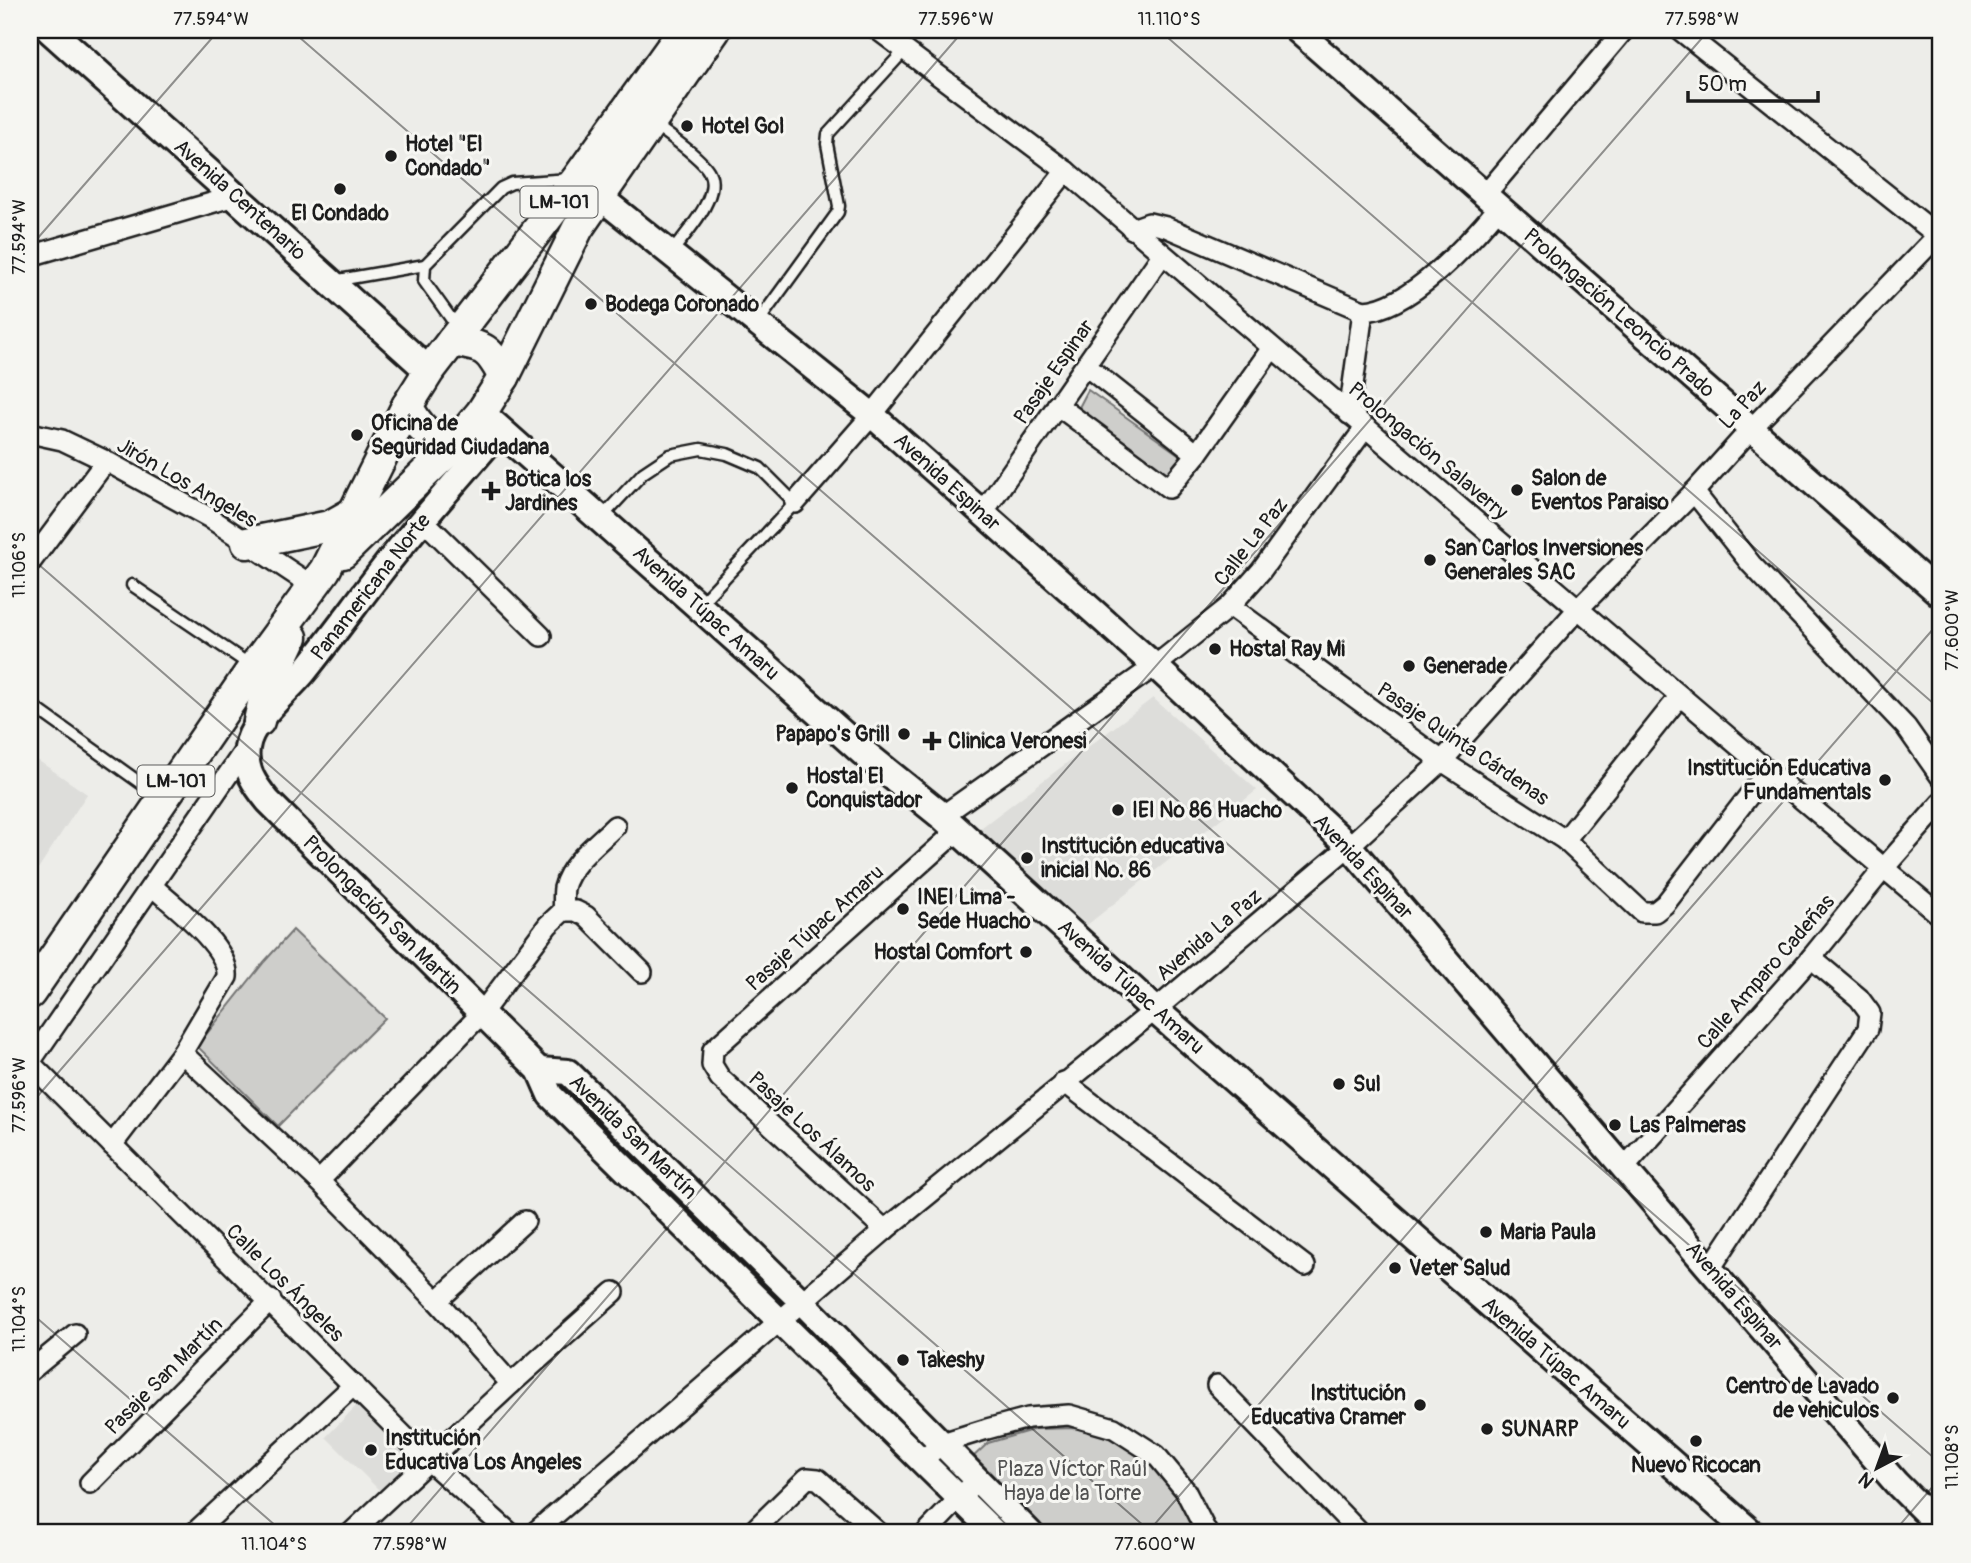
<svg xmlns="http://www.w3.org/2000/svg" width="1971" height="1563" font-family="Pangolin,sans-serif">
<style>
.built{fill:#ddddda}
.green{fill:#cececb;stroke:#757574;stroke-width:2}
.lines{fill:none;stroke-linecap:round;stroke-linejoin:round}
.service-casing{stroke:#1c1c1c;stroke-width:15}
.minor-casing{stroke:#1c1c1c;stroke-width:24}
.tertiary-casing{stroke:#1c1c1c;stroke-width:30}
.secondary-casing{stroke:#1c1c1c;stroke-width:32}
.primary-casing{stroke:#1c1c1c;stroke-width:35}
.service{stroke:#f6f6f2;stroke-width:10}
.minor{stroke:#f6f6f2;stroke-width:19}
.tertiary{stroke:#f6f6f2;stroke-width:24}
.secondary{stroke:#f6f6f2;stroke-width:26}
.primary{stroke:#f6f6f2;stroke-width:30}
.ticks{fill:none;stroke:#1c1c1c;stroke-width:2;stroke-opacity:0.45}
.poi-dot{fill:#1c1c1c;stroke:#f6f6f2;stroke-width:2.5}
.labels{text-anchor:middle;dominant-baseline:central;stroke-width:6;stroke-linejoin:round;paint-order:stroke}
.shield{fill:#f6f6f2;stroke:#5d5d5c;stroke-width:2}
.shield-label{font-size:19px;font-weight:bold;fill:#1c1c1c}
.poi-label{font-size:21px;font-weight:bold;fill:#1c1c1c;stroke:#f6f6f2;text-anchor:start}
.street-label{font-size:21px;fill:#1c1c1c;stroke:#f6f6f2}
.park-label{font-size:21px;fill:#515151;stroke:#f6f6f2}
.neatline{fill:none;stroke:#1c1c1c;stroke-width:2.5}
.ticks-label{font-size:18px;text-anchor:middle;fill:#1c1c1c}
</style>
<rect width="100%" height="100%" fill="#edede9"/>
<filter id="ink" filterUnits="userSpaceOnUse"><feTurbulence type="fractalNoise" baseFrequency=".0143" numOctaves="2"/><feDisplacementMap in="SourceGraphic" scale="14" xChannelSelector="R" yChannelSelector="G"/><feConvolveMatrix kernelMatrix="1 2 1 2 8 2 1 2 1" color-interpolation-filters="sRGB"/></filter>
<g filter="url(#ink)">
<!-- built -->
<g class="built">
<polygon points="1153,698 1257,790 1087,925 978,830"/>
<polygon points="30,755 87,794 30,881"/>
<polygon points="357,1405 417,1463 385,1496 326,1437"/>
</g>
<!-- green -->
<g class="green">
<polygon points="1088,390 1181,456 1165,481 1074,417"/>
<polygon points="293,930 385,1018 278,1126 197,1046 264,962"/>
<path d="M1076 1428C1089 1432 1102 1434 1114 1440 1150 1457 1187 1493 1196 1533H1044L971 1459 988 1443 1036 1429Z"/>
</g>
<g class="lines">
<!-- service casing -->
<g class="service-casing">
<g id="service">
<path d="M655 125C667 134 703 159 709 172 722 196 685 234 671 253"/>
<polyline points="333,281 425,265"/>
<polyline points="758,322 838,212 839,206 827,144 828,134 904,51"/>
<polyline points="457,327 424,281 425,265 501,188 512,183 570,179"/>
<polyline points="602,517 643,473 670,455 701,449 727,454 760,468 795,503 698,606"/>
<polyline points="132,585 250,665"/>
<polyline points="30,704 160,797"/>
</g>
</g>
<!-- minor casing -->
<g class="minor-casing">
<g id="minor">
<polyline points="878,30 1066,171 1768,771 1941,916"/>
<polyline points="1680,30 1941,238"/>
<polyline points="1485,195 1624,30"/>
<path d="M1132 229 1149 223 1166 227 1363 311C1409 310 1471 241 1499 207"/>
<polyline points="30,256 235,196"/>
<polyline points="1086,366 1197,454"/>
<polyline points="1057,405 1169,488 1197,454 1272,348"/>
<polyline points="1349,414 1363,311"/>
<polyline points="30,433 62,440 106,461 210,518 314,587"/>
<polyline points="1694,492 1751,564 1906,727 1941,777"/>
<polyline points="795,503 872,415 1066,171"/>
<polyline points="982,514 1162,255"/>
<polyline points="423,520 541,636"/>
<polyline points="30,563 106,461"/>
<polyline points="1230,606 1442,761 1565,840 1642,912 1655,912 1665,904 1768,771"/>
<polyline points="942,816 1155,666 1230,606 1261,571 1365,428"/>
<polyline points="1565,840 1680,696"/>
<path d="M563 911C564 904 563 895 564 888 570 863 598 843 615 826"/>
<polyline points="182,1053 319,1181 437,1301 511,1384"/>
<polyline points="30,1062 247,747"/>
<polyline points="30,1063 429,1461 510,1533"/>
<polyline points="1064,1082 1305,1266"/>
<path d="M112 1145 182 1053 227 977C230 947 173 905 152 886"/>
<polyline points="1624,1168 1811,958 1884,868 1941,803"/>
<polyline points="319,1181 481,1014 548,925 563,911 576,911 586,916 642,972"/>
<polyline points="885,1230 720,1078 712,1065 713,1050 958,830"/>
<polyline points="1710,1269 1868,1029 1870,1013 1859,998 1811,958"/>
<polyline points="437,1301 525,1221"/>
<polyline points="30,1371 75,1334"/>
<polyline points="1217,1385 1360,1533"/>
<polyline points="923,1460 942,1443 987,1429 1028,1418 1069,1415 1114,1428 1156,1455 1185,1490 1207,1533"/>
<polyline points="90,1483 271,1300"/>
<polyline points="194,1533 354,1385"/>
<polyline points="351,1533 511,1384 614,1292"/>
<polyline points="534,1533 885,1230 1155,1010 1349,846 1442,761 1578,609 1694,492 1751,429 1941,232"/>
<polyline points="751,1533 807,1478 818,1479 879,1533"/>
<polyline points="926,1533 969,1488"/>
</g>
</g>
<!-- tertiary casing -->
<g class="tertiary-casing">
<g id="tertiary">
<polyline points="1297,30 1941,595"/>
<polyline points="585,185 872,415 1155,666 1349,846 1710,1269 1896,1483 1941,1528"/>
<path d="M500 430C462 475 422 519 386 565 358 601 332 637 304 672 287 693 250 721 247 748 244 770 255 785 268 801L539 1070 550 1095 995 1533"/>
<polyline points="539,1070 568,1072 803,1303 1030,1533"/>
</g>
</g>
<!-- secondary casing -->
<g class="secondary-casing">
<g id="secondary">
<polyline points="50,30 429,371"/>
<polyline points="481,413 865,754 942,816 1155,1010 1751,1533"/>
</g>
</g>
<!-- primary casing -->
<g class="primary-casing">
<g id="primary">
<path d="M452 341C485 347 488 347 504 377"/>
<path d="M407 406C421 431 427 436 455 444"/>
<polyline points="247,543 330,526 353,513"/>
<polyline points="343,553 455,444 481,413 504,377 578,228 715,30"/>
<polyline points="259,721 265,695 292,637"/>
<polyline points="30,993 253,668 325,570 407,406 429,371 577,179 684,30"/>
</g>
</g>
<!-- service -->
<use href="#service" class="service"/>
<!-- minor -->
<use href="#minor" class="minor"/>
<!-- tertiary -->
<use href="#tertiary" class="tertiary"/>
<!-- secondary -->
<use href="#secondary" class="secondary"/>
<!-- primary -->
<use href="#primary" class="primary"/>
</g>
</g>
<!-- ticks -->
<path class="ticks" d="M291 30 1941 1464M1159 30 1941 710M30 247 219 30M30 557 1152 1533M30 1105 964 30M30 1312 284 1533M402 1533 1709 30M1147 1533 1941 620M1893 1533 1941 1477"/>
<!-- markers -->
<g class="poi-dot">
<circle cx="687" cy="126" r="7"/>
<circle cx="391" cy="156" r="7"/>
<circle cx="340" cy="189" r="7"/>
<circle cx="591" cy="304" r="7"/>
<circle cx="357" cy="435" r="7"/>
<circle cx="1517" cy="490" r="7"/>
<path d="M487.5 480.5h7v7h7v7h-7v7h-7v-7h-7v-7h7z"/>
<circle cx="1430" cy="560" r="7"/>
<circle cx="1215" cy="649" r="7"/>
<circle cx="1409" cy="666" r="7"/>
<circle cx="904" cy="734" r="7"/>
<path d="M928.5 730.5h7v7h7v7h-7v7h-7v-7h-7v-7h7z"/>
<circle cx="1885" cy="780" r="7"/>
<circle cx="792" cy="788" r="7"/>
<circle cx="1118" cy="810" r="7"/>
<circle cx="1027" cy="858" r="7"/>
<circle cx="903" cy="909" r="7"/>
<circle cx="1026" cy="952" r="7"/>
<circle cx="1339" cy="1084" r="7"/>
<circle cx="1615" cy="1125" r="7"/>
<circle cx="1486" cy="1232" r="7"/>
<circle cx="1395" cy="1268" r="7"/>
<circle cx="903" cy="1360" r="7"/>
<circle cx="1893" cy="1398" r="7"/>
<circle cx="1420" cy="1405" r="7"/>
<circle cx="1487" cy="1429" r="7"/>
<circle cx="1696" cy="1441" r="7"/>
<circle cx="371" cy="1450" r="7"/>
</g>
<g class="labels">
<!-- shield labels -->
<g class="shield">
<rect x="520.5" y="186.5" width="77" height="31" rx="5"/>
<rect x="137.5" y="765.5" width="77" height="31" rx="5"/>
</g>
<g class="shield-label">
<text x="559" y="202">LM-101</text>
<text x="176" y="781">LM-101</text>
</g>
<!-- poi labels -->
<g class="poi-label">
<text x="701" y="126">Hotel Gol</text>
<text x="405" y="144">Hotel "El<tspan x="405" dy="24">Condado"</tspan></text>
<text x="340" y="213" text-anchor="middle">El Condado</text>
<text x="605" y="304">Bodega Coronado</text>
<text x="371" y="423">Oficina de<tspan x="371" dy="24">Seguridad Ciudadana</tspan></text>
<text x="1531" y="478">Salon de<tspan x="1531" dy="24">Eventos Paraiso</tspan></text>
<text x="505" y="479">Botica los<tspan x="505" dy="24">Jardines</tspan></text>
<text x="1444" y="548">San Carlos Inversiones<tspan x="1444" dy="24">Generales SAC</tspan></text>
<text x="1229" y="649">Hostal Ray Mi</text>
<text x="1423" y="666">Generade</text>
<text x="890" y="734" text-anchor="end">Papapo's Grill</text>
<text x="948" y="741">Clinica Veronesi</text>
<text x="1871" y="768" text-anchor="end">Institución Educativa<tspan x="1871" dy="24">Fundamentals</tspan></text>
<text x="806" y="776">Hostal El<tspan x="806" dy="24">Conquistador</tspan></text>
<text x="1132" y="810">IEI No 86 Huacho</text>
<text x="1041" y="846">Institución educativa<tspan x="1041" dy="24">inicial No. 86</tspan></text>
<text x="917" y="897">INEI Lima -<tspan x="917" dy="24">Sede Huacho</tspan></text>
<text x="1012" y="952" text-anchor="end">Hostal Comfort</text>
<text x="1353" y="1084">Sul</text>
<text x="1629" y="1125">Las Palmeras</text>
<text x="1500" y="1232">Maria Paula</text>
<text x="1409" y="1268">Veter Salud</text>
<text x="917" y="1360">Takeshy</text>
<text x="1879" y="1386" text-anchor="end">Centro de Lavado<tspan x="1879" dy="24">de vehiculos</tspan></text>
<text x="1406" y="1393" text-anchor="end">Institución<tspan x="1406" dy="24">Educativa Cramer</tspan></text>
<text x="1501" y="1429">SUNARP</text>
<text x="385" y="1438">Institución<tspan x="385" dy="24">Educativa Los Angeles</tspan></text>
<text x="1696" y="1465" text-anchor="middle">Nuevo Ricocan</text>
</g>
<!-- street labels -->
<g class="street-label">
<text transform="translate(240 200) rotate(42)">Avenida Centenario</text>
<text transform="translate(1619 313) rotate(41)">Prolongación Leoncio Prado</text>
<text transform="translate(1054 372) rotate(-55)">Pasaje Espinar</text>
<text transform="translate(1743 405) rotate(-47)">La Paz</text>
<text transform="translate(1428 451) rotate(40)">Prolongación Salaverry</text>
<text transform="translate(947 482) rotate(42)">Avenida Espinar</text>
<text transform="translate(187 483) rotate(30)">Jirón Los Angeles</text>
<text transform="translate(1251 542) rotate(-52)">Calle La Paz</text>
<text transform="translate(371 587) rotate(-52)">Panamericana Norte</text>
<text transform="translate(706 613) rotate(42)">Avenida Túpac Amaru</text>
<text transform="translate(1463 744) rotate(34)">Pasaje Quinta Cárdenas</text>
<text transform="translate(1363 867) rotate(47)">Avenida Espinar</text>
<text transform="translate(382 915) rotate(45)">Prolongación San Martin</text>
<text transform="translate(815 928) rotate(-42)">Pasaje Túpac Amaru</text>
<text transform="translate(1209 935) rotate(-40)">Avenida La Paz</text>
<text transform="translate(1766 972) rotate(-49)">Calle Amparo Cadeñas</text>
<text transform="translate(1131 987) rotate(42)">Avenida Túpac Amaru</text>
<text transform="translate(812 1132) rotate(43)">Pasaje Los Álamos</text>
<text transform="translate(633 1137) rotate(44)">Avenida San Martín</text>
<text transform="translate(285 1283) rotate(45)">Calle Los Ángeles</text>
<text transform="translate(1734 1296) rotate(49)">Avenida Espinar</text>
<text transform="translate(1556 1363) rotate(41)">Avenida Túpac Amaru</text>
<text transform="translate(164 1376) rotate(-45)">Pasaje San Martín</text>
</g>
<!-- park labels -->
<g class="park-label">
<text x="1072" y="1469">Plaza Víctor Raúl<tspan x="1072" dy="24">Haya de la Torre</tspan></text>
</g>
</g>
<!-- margin -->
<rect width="1971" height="1563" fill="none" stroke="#f6f6f2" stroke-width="77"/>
<!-- north arrow -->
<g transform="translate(1877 1468) rotate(221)" stroke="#f6f6f2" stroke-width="5" paint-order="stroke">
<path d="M0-5L12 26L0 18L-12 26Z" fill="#1c1c1c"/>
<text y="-10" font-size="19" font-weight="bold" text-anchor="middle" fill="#1c1c1c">N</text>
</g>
<!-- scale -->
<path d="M1688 91v10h130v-10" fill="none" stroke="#1c1c1c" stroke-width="3.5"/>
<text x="1698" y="91" font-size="21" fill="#1c1c1c" stroke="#f6f6f2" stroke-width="5" paint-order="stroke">50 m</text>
<rect x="38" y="38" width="1894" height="1486" class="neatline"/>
<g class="ticks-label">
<text x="211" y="25">77.594°W</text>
<text x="956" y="25">77.596°W</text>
<text x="1169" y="25">11.110°S</text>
<text x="1702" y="25">77.598°W</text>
<text transform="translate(19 237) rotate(-90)" y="6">77.594°W</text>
<text transform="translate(19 565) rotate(-90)" y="6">11.106°S</text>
<text transform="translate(1952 630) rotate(-90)" y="6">77.600°W</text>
<text transform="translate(19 1095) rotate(-90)" y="6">77.596°W</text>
<text transform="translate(19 1319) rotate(-90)" y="6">11.104°S</text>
<text transform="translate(1952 1457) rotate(-90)" y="6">11.108°S</text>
<text x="274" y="1550">11.104°S</text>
<text x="410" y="1550">77.598°W</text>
<text x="1155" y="1550">77.600°W</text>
</g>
</svg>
